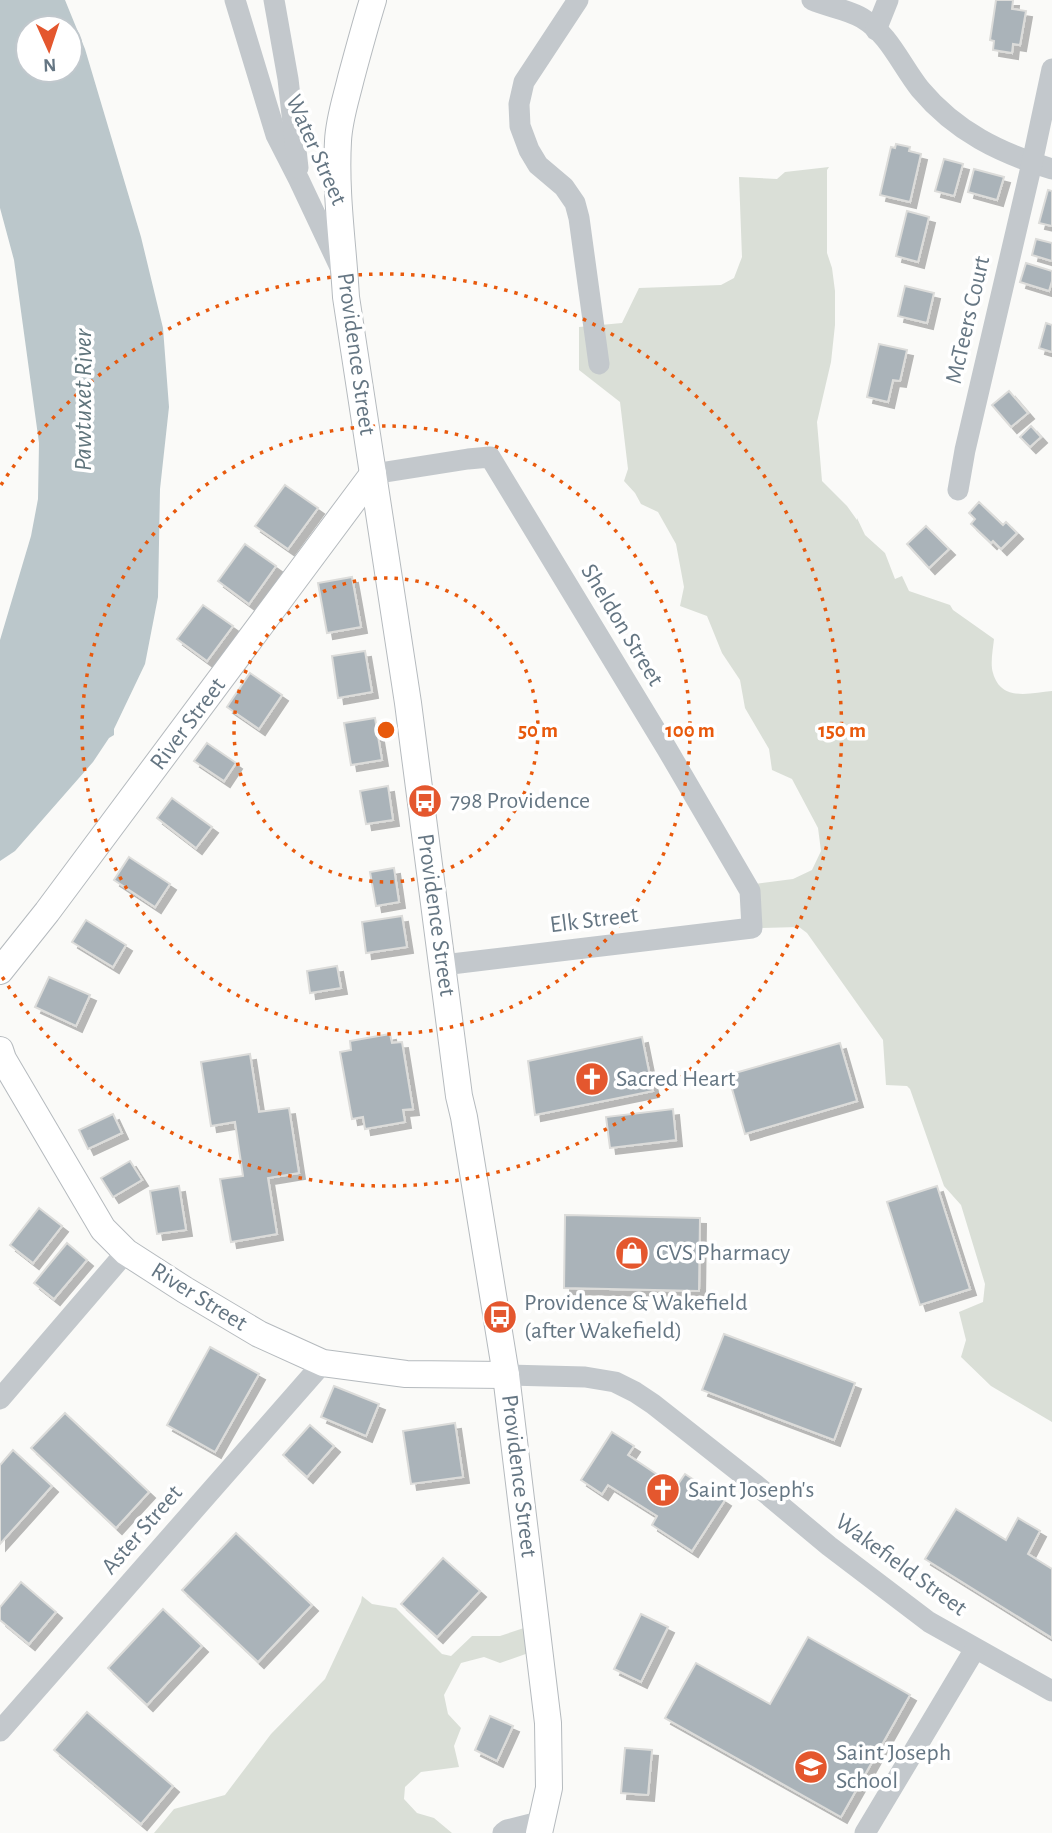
<svg xmlns="http://www.w3.org/2000/svg" width="1052" height="1833" font-family="'Alegreya Sans',sans-serif">
<style>
.green{fill:#dadfd7}
.water{fill:#bbc7cb;fill-rule:evenodd}
.building{fill:#aab3b9;stroke:#dcdcda;stroke-width:2;filter:url(#shadow)}
.lines{fill:none;stroke-linecap:round;stroke-linejoin:round}
.major-casing{stroke:#b5babe;stroke-width:28}
.minor{stroke:#c3c8cc;stroke-width:21}
.major{stroke:#fff;stroke-width:26}
.ring{fill:none;stroke:#e8590c;stroke-width:3.5;stroke-dasharray:3.5 7}
.labels{text-anchor:middle;dominant-baseline:central;stroke-width:7;stroke-linejoin:round;paint-order:stroke}
.street-label{font-size:24px;fill:#657683;stroke:#fff}
.poi-label{font-size:24px;fill:#657683;stroke:#fff;text-anchor:start}
.water-label{font-size:26px;font-style:italic;fill:#60757c;stroke:#fff}
.centre{fill:#e8590c;stroke:#fff;stroke-width:3.5}
.ring-label{font-size:21px;text-anchor:middle;font-weight:bold;fill:#e8590c;stroke:#fff;stroke-width:7;stroke-linejoin:round;paint-order:stroke}
</style>
<defs>
<filter id="shadow"><feDropShadow dx="6" dy="6" stdDeviation="0" flood-color="#0004"/></filter>
</defs>
<rect width="100%" height="100%" fill="#fafaf8"/>
<!-- green -->
<g class="green">
<path d="M829 167 827 170V253L832 268 835 291V325L831 362 817 422 822 481 847 506 857 520V518L865 535 885 553 895 579 902 576 909 591 950 605 953 610 994 639C993 649 990 664 993 673 1001 702 1030 693 1052 691V1422L991 1386 961 1357 966 1340 959 1312 983 1302 985 1284 961 1205 944 1186 910 1089 907 1086 886 1085 883 1040 807 933 799 927 758 928 747 885 793 879 812 870 821 851 818 828 792 779 772 770 769 749 745 708 740 680 722 653 707 616 680 606 684 587 676 544 658 512 641 504 635 493 624 481 628 469 620 402 579 370V327L622 323 639 288 721 285 734 278 742 257 739 177 777 179 785 172Z"/>
<polygon points="362,1596 372,1604 396,1608 442,1654 451,1656 472,1636 500,1636 536,1624 537,1650 500,1663 484,1657 461,1663 444,1695 448,1714 461,1728 454,1746 459,1767 421,1772 405,1787 404,1799 417,1813 434,1818 452,1833 154,1833 174,1809 225,1795 271,1734 325,1679 361,1602"/>
</g>
<!-- water -->
<path class="water" d="M0 0H65L85 49 141 237 163 328 169 407 160 489 158 597 145 664 114 729V735L109 738 93 762 15 851 0 861V640L31 536 38 499 39 443 14 260 0 208ZM28 28H70V70H28Z"/>
<!-- building -->
<g class="building">
<polygon points="996,0 1013,0 1012,9 1026,11 1020,45 1013,44 1012,53 993,50 994,41 990,40"/>
<polygon points="896,144 910,147 909,151 921,154 910,202 880,195 891,147 895,148"/>
<polygon points="944,159 963,164 954,196 935,191"/>
<polygon points="974,169 1004,177 997,200 968,192"/>
<polygon points="1048,190 1052,191 1052,226 1039,223"/>
<polygon points="907,211 929,217 918,262 896,256"/>
<polygon points="1036,239 1052,243 1052,261 1032,255"/>
<polygon points="1026,263 1052,271 1052,281 1049,291 1020,282"/>
<polygon points="905,286 934,293 927,323 898,316"/>
<polygon points="1046,323 1052,325 1052,352 1039,348"/>
<polygon points="879,344 907,350 900,381 893,380 888,402 867,397"/>
<polygon points="1009,391 1028,413 1011,427 992,405"/>
<polygon points="1031,426 1041,437 1030,447 1020,437"/>
<polygon points="285,485 318,508 288,549 255,526"/>
<polygon points="979,502 1003,525 1006,522 1017,533 1001,549 993,541 991,543 971,524 975,519 969,513"/>
<polygon points="926,526 949,549 929,568 907,544"/>
<polygon points="245,544 276,566 249,604 218,581"/>
<polygon points="352,577 361,627 327,633 318,583"/>
<polygon points="203,605 233,626 207,661 177,639"/>
<polygon points="365,651 372,692 338,698 332,656"/>
<polygon points="250,673 282,695 259,729 227,707"/>
<polygon points="375,718 382,760 351,765 344,723"/>
<polygon points="207,743 236,763 224,781 194,761"/>
<polygon points="388,786 393,820 366,824 360,791"/>
<polygon points="172,798 212,827 196,848 157,818"/>
<polygon points="129,857 170,884 155,907 114,880"/>
<polygon points="394,868 399,902 376,906 370,872"/>
<polygon points="402,916 407,947 366,953 362,922"/>
<polygon points="86,920 126,945 113,967 72,942"/>
<polygon points="337,966 341,988 310,993 307,971"/>
<polygon points="49,977 90,995 76,1026 35,1007"/>
<polygon points="390,1034 392,1043 402,1042 413,1109 403,1110 405,1122 365,1129 363,1117 352,1119 340,1052 351,1050 350,1041"/>
<polygon points="642,1037 653,1091 535,1115 528,1061"/>
<polygon points="840,1043 857,1101 745,1134 728,1075"/>
<polygon points="250,1054 259,1112 289,1108 299,1173 268,1178 277,1234 231,1242 220,1179 243,1176 235,1122 211,1126 201,1062"/>
<polygon points="673,1109 676,1140 610,1148 606,1117"/>
<polygon points="113,1114 122,1133 88,1149 79,1130"/>
<polygon points="130,1161 142,1180 113,1197 101,1178"/>
<polygon points="179,1186 186,1230 157,1234 150,1191"/>
<polygon points="937,1186 970,1289 920,1305 887,1202"/>
<polygon points="39,1208 62,1226 33,1263 10,1245"/>
<polygon points="565,1215 700,1218 699,1291 564,1288"/>
<polygon points="67,1243 87,1260 54,1299 34,1283"/>
<polygon points="724,1334 855,1383 834,1440 702,1390"/>
<polygon points="210,1347 259,1374 215,1452 167,1425"/>
<polygon points="334,1386 379,1404 366,1436 321,1417"/>
<polygon points="65,1413 149,1492 116,1528 31,1448"/>
<polygon points="455,1423 463,1477 411,1484 403,1431"/>
<polygon points="310,1425 334,1446 307,1477 283,1455"/>
<polygon points="612,1432 634,1446 628,1455 676,1487 685,1474 725,1500 692,1551 652,1525 657,1516 608,1485 602,1494 581,1480"/>
<polygon points="13,1450 52,1486 0,1544 0,1465"/>
<polygon points="956,1509 1006,1540 1018,1518 1040,1531 1028,1554 1052,1569 1052,1638 925,1559"/>
<polygon points="236,1533 312,1605 258,1662 182,1590"/>
<polygon points="443,1558 480,1591 437,1637 401,1604"/>
<polygon points="21,1582 56,1612 29,1644 0,1620 0,1607"/>
<polygon points="163,1609 202,1646 147,1705 108,1668"/>
<polygon points="641,1614 668,1627 641,1682 614,1669"/>
<polygon points="808,1637 910,1695 841,1817 665,1718 696,1663 770,1704"/>
<polygon points="87,1712 173,1786 141,1824 54,1750"/>
<polygon points="490,1716 513,1726 497,1761 475,1750"/>
<polygon points="625,1748 652,1750 648,1795 621,1793"/>
</g>
<g class="lines">
<!-- major casing -->
<g class="major-casing">
<g id="major">
<path d="M373 0C365 26 358 52 351 78 346 99 339 119 338 141 335 193 343 245 346 297L408 703 459 1096 464 1117 506 1375 548 1723 549 1788 539 1833"/>
<polyline points="0,971 47,912 373,474"/>
<polyline points="0,1050 3,1059 103,1229 126,1252 185,1290 259,1334 323,1363 406,1374 506,1375"/>
</g>
</g>
<!-- minor -->
<g class="minor">
<polyline points="235,0 276,135 299,180 340,267"/>
<polyline points="274,0 288,79 298,168"/>
<polyline points="578,0 524,82 519,104 520,126 529,150 538,165 564,187 575,203 579,218 599,364"/>
<path d="M812 0C828 7 847 9 862 18 889 34 901 65 920 89 956 132 1000 153 1052 169"/>
<polyline points="876,30 888,0"/>
<polyline points="373,474 468,459 490,457 667,749 750,891 752,928 443,965"/>
<polyline points="958,490 965,450 1032,163 1052,69"/>
<polyline points="506,1375 585,1377 615,1382 635,1392 653,1404 756,1485 829,1546 929,1622 1052,1691"/>
<polyline points="0,1399 126,1252"/>
<polyline points="0,1731 323,1363"/>
<polyline points="503,1833 507,1830 543,1821"/>
<polyline points="865,1833 975,1649"/>
</g>
<!-- major -->
<use href="#major" class="major"/>
</g>
<!-- distance rings -->
<g class="ring">
<circle cx="386" cy="730" r="152"/>
<circle cx="386" cy="730" r="304"/>
<path d="M1 485A456 456 0 1 1 1 975"/>
</g>
<!-- icons -->
<defs>
<g id="bus-disc" transform="scale(1.75)"><circle r="9.5" fill="#e4572e" stroke="#fff"/><path d="M-5-6H5V4H4V6H2V4H-2V6H-4V4H-5ZM-3.5-4V0h7V-4ZM-3.5 1.2v1.5H-2V1.2ZM2 1.2v1.5H3.5V1.2Z" fill="#fff"/></g>
<g id="church-disc" transform="scale(1.75)"><circle r="9.5" fill="#e4572e" stroke="#fff"/><path d="M-1.2-6h2.4v3.5h3.3v2.4h-3.3V6h-2.4V-.1h-3.3v-2.4h3.3Z" fill="#fff"/></g>
<g id="shop-disc" transform="scale(1.75)"><circle r="9.5" fill="#e4572e" stroke="#fff"/><path d="M-5-2.5h2.3a2.7 3.5 0 0 1 5.4 0H5L5.5 6h-11ZM-1.5-2.5h3a1.5 2.3 0 0 0-3 0Z" fill="#fff"/></g>
<g id="school-disc" transform="scale(1.75)"><circle r="9.5" fill="#e4572e" stroke="#fff"/><path d="M0-5L7-2L0 1L-7-2ZM-4 1L0 2.5L4 1V4Q0 6-4 4Z" fill="#fff"/></g>
</defs>
<g fill-rule="evenodd">
<use href="#bus-disc" x="425" y="801"/>
<use href="#church-disc" x="592" y="1079"/>
<use href="#shop-disc" x="632" y="1253"/>
<use href="#bus-disc" x="500" y="1317"/>
<use href="#church-disc" x="663" y="1490"/>
<use href="#school-disc" x="811" y="1767"/>
</g>
<g class="labels">
<!-- street labels -->
<g class="street-label">
<text transform="translate(316 150) rotate(66)">Water Street</text>
<text transform="translate(968 320) rotate(-77)">McTeers Court</text>
<text transform="translate(356 354) rotate(82)">Providence Street</text>
<text transform="translate(622 625) rotate(59)">Sheldon Street</text>
<text transform="translate(188 724) rotate(-53)">River Street</text>
<text transform="translate(436 915) rotate(82)">Providence Street</text>
<text transform="translate(594 920) rotate(-7)">Elk Street</text>
<text transform="translate(199 1297) rotate(32)">River Street</text>
<text transform="translate(519 1476) rotate(83)">Providence Street</text>
<text transform="translate(142 1530) rotate(-49)">Aster Street</text>
<text transform="translate(901 1565) rotate(36)">Wakefield Street</text>
</g>
<!-- poi labels -->
<g class="poi-label">
<text x="450" y="801">798 Providence</text>
<text x="616" y="1079">Sacred Heart</text>
<text x="656" y="1253">CVS Pharmacy</text>
<text x="524" y="1303">Providence &amp; Wakefield<tspan x="524" dy="28">(after Wakefield)</tspan></text>
<text x="688" y="1490">Saint Joseph's</text>
<text x="836" y="1753">Saint Joseph<tspan x="836" dy="28">School</tspan></text>
</g>
<!-- water labels -->
<g class="water-label">
<text transform="translate(83 400) rotate(-90)">Pawtuxet River</text>
</g>
</g>
<circle cx="386" cy="730" r="10" class="centre"/>
<g class="ring-label">
<text x="538" y="737">50 m</text>
<text x="690" y="737">100 m</text>
<text x="842" y="737">150 m</text>
</g>
<!-- north arrow -->
<g transform="translate(49 49) rotate(177)"><circle r="33" fill="#ffffff" stroke="#c1c8cd" stroke-width="2"/>
<path d="M0-5L12 26L0 18L-12 26Z" fill="#e4572e"/>
<text y="-10" font-size="19" font-weight="bold" text-anchor="middle" fill="#657683">N</text>
</g>
</svg>
